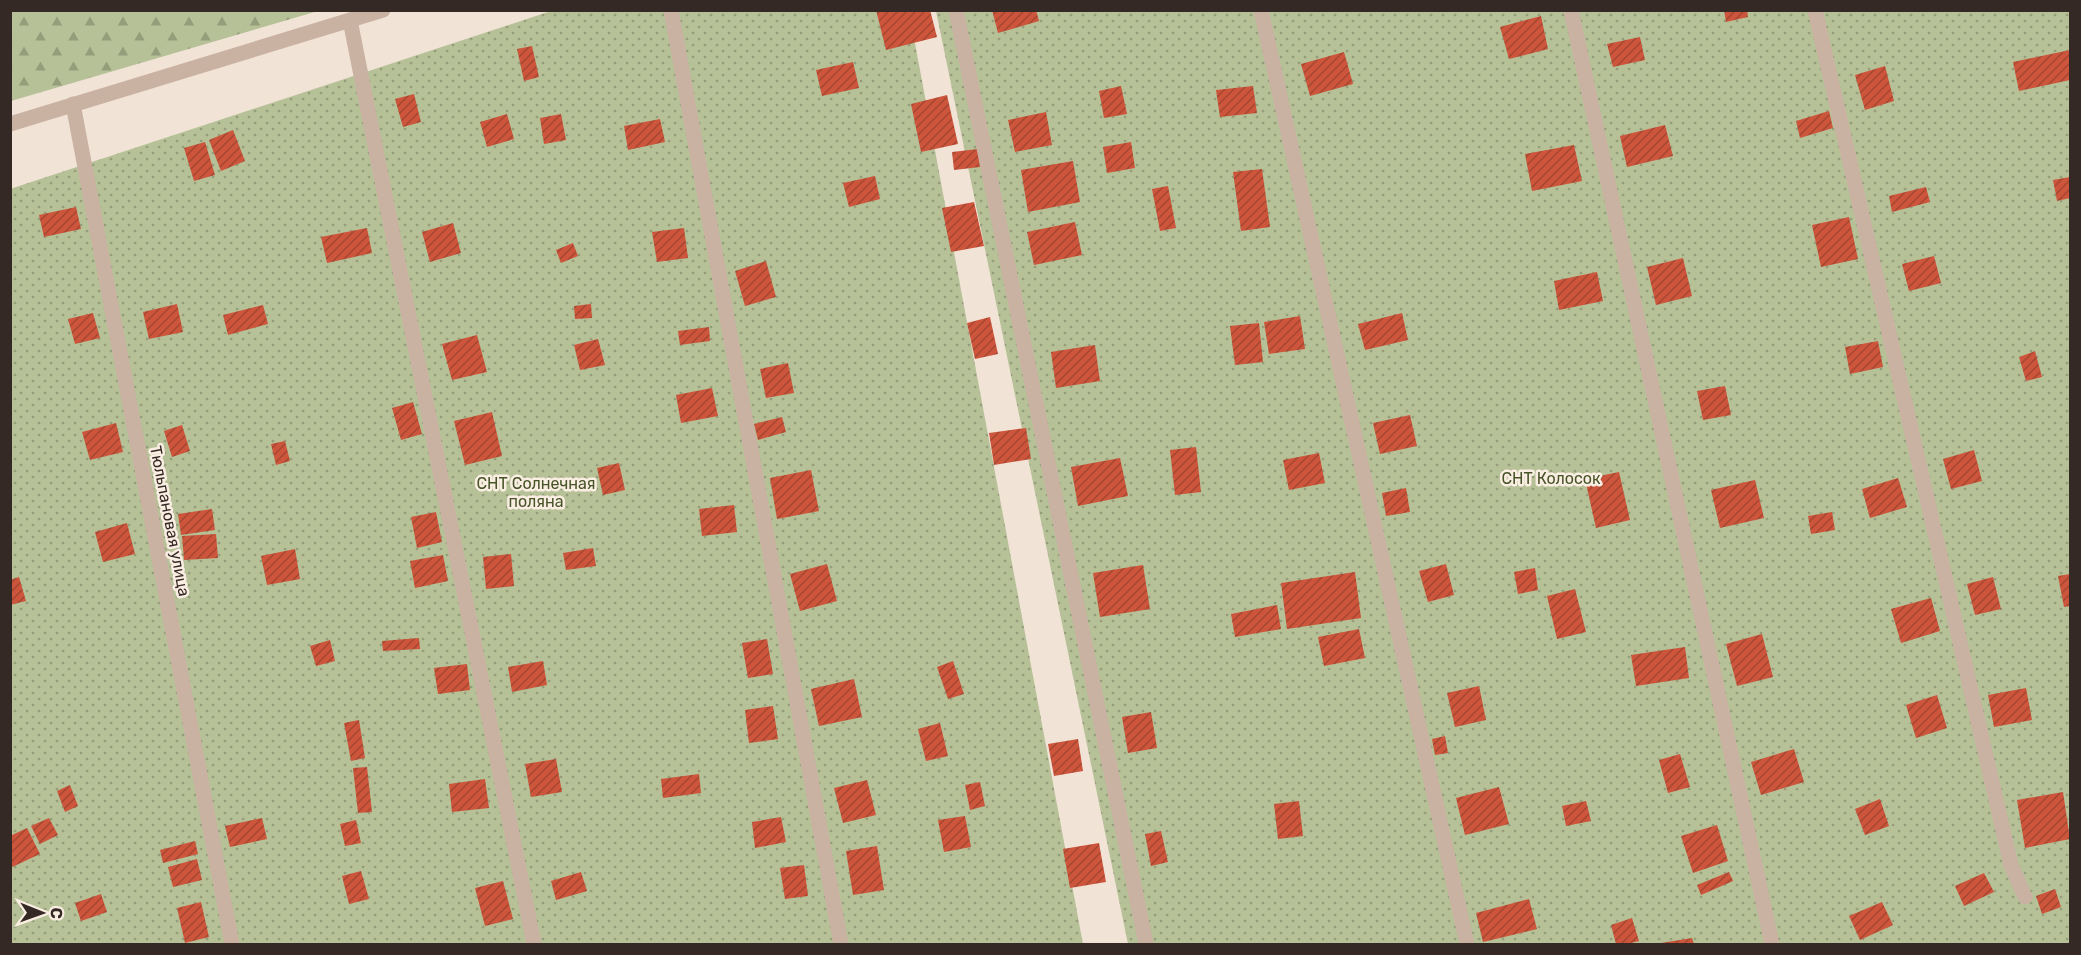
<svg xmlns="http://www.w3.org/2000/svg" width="2081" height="955" font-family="Rubik,sans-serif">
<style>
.forest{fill:url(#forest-firs)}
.park{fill:url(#park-dots)}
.building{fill:url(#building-hatch)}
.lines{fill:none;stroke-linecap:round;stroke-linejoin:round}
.minor{stroke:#cab2a3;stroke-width:15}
.labels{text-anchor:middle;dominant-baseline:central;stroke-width:5;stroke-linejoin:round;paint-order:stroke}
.park-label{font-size:16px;fill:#475428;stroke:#faeee3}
.street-label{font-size:16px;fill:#352925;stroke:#faeee3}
</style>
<defs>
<pattern id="forest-firs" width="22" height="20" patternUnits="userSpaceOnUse" patternTransform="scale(1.5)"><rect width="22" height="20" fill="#b6c197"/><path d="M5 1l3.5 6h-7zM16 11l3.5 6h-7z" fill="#959d7b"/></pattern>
<pattern id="park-dots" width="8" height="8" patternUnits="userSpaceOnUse" patternTransform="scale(1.5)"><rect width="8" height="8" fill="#b6c197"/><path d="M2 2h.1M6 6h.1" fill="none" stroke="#959d7b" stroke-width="1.8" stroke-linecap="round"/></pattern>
<pattern id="building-hatch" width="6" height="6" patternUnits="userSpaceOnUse" patternTransform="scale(1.5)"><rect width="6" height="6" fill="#cc553b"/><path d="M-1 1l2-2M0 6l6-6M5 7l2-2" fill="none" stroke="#a64631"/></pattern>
</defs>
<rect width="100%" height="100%" fill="#f2e3d7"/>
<!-- forest -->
<polygon class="forest" points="11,10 318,10 318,11 11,101"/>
<!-- park -->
<g class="park">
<polygon points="551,11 909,11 1083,944 11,944 10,189"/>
<polygon points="936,11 2070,11 2070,944 1128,944"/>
</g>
<!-- building -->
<g class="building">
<polygon points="876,10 930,10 937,37 886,50"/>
<polygon points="992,10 1036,10 1039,21 998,33"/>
<polygon points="1724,10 1747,10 1748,17 1726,22"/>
<polygon points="1541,16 1548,49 1509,59 1500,27"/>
<polygon points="1640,37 1645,60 1613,67 1607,44"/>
<polygon points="532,46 539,77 524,81 517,49"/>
<polygon points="2070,50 2070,80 2019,91 2013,62"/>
<polygon points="1344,52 1353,84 1310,96 1301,64"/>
<polygon points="853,62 859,88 822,96 816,70"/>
<polygon points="1885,66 1894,101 1865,110 1855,75"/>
<polygon points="1121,86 1127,114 1104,118 1099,91"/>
<polygon points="1253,86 1257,113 1220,117 1216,90"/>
<polygon points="414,94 421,122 403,127 395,99"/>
<polygon points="947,95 958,144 921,152 911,104"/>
<polygon points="1829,111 1833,128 1800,138 1796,121"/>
<polygon points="1046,112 1052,145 1015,152 1008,120"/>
<polygon points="507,114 514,139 487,147 480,122"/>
<polygon points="561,114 566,140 544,144 540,118"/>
<polygon points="660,119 665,142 628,150 624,126"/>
<polygon points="1665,125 1673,156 1627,167 1620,136"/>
<polygon points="233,130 245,161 221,171 209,140"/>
<polygon points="205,142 215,175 194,181 184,148"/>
<polygon points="1131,142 1135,168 1107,173 1103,147"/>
<polygon points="1574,145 1582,181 1532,191 1525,154"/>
<polygon points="978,149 980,167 954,170 952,152"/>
<polygon points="1073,161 1080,202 1028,212 1021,170"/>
<polygon points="1262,169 1270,227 1241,231 1233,172"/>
<polygon points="875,176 880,199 849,207 843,183"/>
<polygon points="2070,177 2070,198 2057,201 2053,180"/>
<polygon points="1168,186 1176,228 1160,231 1152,189"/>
<polygon points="1926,187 1930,202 1892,212 1889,196"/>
<polygon points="974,202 984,246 951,252 942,208"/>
<polygon points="76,207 81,229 44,237 39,215"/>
<polygon points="1849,217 1858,259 1821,267 1812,225"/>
<polygon points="1075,222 1082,255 1034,265 1027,232"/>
<polygon points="453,223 461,253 430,262 422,232"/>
<polygon points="367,228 372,253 327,263 321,237"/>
<polygon points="684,228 688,258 657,262 652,232"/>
<polygon points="573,243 578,256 561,263 556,250"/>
<polygon points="1934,256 1941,283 1909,291 1902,264"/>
<polygon points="1683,258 1692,296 1656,305 1647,267"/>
<polygon points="766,261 776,297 745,306 735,271"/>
<polygon points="1597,272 1603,301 1559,310 1554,281"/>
<polygon points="177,304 183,332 149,339 143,312"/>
<polygon points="591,304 592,318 575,319 574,306"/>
<polygon points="263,305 268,324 228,335 223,315"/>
<polygon points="93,313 100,338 75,344 68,319"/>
<polygon points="1402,313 1408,340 1365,350 1358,324"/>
<polygon points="1300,316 1305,349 1269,354 1264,322"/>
<polygon points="990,317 998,354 975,359 967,323"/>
<polygon points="1259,323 1263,362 1235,365 1230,326"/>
<polygon points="709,327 710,341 680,345 678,331"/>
<polygon points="477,335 487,372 452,380 442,344"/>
<polygon points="598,339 605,365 580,370 574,345"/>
<polygon points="1878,341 1883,367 1850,374 1845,347"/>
<polygon points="1095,345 1100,381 1056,388 1051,352"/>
<polygon points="2035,351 2042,377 2026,381 2019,357"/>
<polygon points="788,363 794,393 766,398 760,369"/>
<polygon points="1725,386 1731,415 1703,420 1697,391"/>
<polygon points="712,388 718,416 681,423 676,395"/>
<polygon points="413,402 422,434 401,440 392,408"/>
<polygon points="492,412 502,456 465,465 454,421"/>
<polygon points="1410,415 1417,446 1380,454 1373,423"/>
<polygon points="782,417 786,432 758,440 754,424"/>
<polygon points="116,423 123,452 90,460 82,432"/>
<polygon points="182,425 190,451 172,457 164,431"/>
<polygon points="1026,428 1031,459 994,465 989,433"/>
<polygon points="285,441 290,461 276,465 271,444"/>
<polygon points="1196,447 1201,492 1175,495 1170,450"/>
<polygon points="1974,450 1982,481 1951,489 1943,459"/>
<polygon points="1319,453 1325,483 1289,490 1283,460"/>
<polygon points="1120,458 1128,496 1078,506 1071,467"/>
<polygon points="619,463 625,490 603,495 597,468"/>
<polygon points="811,470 819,511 777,519 770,478"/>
<polygon points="1619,472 1630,520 1596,528 1585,479"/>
<polygon points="1898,478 1907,507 1870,518 1862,489"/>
<polygon points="1755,480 1764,518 1720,528 1711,490"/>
<polygon points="1406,488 1410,512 1386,516 1382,493"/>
<polygon points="734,505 737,532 702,536 699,509"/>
<polygon points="212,509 215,530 181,535 178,514"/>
<polygon points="436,512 442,542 417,548 411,517"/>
<polygon points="1832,512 1835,530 1811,534 1808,516"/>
<polygon points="127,523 135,554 103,562 95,532"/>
<polygon points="216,534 218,558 184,560 182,536"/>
<polygon points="593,548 596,566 566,570 563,553"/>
<polygon points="295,549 300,579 267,585 261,556"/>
<polygon points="511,554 514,586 486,589 483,557"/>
<polygon points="443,555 448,581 415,588 410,561"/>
<polygon points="827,564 837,601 800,611 790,574"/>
<polygon points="1446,564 1454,595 1428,602 1419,571"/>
<polygon points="1143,565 1150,609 1100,617 1093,573"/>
<polygon points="1535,568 1538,590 1518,594 1514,572"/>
<polygon points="1355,572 1361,618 1287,629 1281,583"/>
<polygon points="2070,574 2070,606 2064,607 2058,576"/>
<polygon points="19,577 26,601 10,605 10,580"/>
<polygon points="1993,577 2001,609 1975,615 1967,584"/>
<polygon points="1575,589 1586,632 1557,639 1547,596"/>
<polygon points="1931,598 1940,631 1901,643 1891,609"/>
<polygon points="1277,605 1281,629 1235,637 1231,614"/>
<polygon points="1359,629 1365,658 1324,666 1318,637"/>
<polygon points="1762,634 1773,677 1737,686 1726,644"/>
<polygon points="419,638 420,649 383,651 382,641"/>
<polygon points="767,639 773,674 748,678 742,643"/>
<polygon points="330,640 335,661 316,666 310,646"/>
<polygon points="1685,647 1689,678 1636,686 1631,655"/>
<polygon points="543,661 547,685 512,692 508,667"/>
<polygon points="953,661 964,694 948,699 937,667"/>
<polygon points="467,664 470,690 438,694 434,668"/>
<polygon points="854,679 862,717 819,726 811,689"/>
<polygon points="1479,686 1486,720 1455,727 1447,693"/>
<polygon points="2026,688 2032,720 1994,727 1988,695"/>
<polygon points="1937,695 1947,728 1916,738 1906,705"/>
<polygon points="773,706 778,739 749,743 745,710"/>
<polygon points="1151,712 1157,748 1128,753 1122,717"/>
<polygon points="359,720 365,758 351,761 344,723"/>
<polygon points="940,723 948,756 926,761 918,729"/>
<polygon points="1445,736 1448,753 1435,755 1432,739"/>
<polygon points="1078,739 1083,771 1054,776 1048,744"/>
<polygon points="1794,749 1804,782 1761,795 1751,762"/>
<polygon points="1680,754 1690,787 1668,793 1659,760"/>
<polygon points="556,759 562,792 531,797 525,764"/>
<polygon points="367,767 372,812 358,813 353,768"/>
<polygon points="699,774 701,793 663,798 661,779"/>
<polygon points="485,779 489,808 452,812 449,784"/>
<polygon points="867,780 876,815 843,823 834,788"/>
<polygon points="980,782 985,806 970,810 965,785"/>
<polygon points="70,785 78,806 65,812 57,791"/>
<polygon points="1499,787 1509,824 1465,835 1456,798"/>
<polygon points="2063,792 2070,839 2025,848 2017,800"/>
<polygon points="1880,799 1889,826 1865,835 1855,809"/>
<polygon points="1299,801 1303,836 1278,839 1274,804"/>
<polygon points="1586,801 1591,821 1566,826 1562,806"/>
<polygon points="965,816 971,847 944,852 938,820"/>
<polygon points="781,817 786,842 755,848 752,822"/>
<polygon points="49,818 58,835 40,844 31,826"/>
<polygon points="262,818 267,839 230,847 225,826"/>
<polygon points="356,820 361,843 345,846 340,824"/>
<polygon points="1717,825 1728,861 1693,873 1681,836"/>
<polygon points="27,828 40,854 10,868 10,836"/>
<polygon points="1161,831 1168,862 1151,866 1145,834"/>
<polygon points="195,841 198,854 163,863 160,850"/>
<polygon points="1099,843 1106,882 1070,888 1063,849"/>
<polygon points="877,846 884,890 853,895 846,851"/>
<polygon points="197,859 202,880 173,887 168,867"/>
<polygon points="804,865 808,896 785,899 780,868"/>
<polygon points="361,871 369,899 349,904 342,876"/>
<polygon points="581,872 587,891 556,900 551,881"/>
<polygon points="1729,872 1733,881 1701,895 1697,885"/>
<polygon points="1984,873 1994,892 1964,906 1955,886"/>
<polygon points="503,881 513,919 485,926 475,888"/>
<polygon points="2055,889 2061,907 2042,914 2036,896"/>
<polygon points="101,894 107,912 81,921 75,903"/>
<polygon points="1529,899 1537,929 1483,942 1476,913"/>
<polygon points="201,902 209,937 185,943 177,908"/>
<polygon points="1882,902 1893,925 1860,940 1849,916"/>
<polygon points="1632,918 1639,941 1627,944 1616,944 1611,925"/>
<polygon points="1692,938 1694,944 1661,944 1661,943"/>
</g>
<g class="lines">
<!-- minor -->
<g class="minor">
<polyline points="671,10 841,944"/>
<polyline points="956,10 1146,944"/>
<polyline points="1261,10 1467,944"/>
<polyline points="1571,10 1772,944"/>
<polyline points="1815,10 2011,865 2025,897"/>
<polyline points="350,20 534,944"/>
<polyline points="73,104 232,944"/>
<polyline points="10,124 383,10"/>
</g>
</g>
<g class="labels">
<!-- park labels -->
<g class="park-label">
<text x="1551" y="478">СНТ Колосок</text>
<text x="536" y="483">СНТ Солнечная<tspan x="536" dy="18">поляна</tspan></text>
</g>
<!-- street labels -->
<g class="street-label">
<text transform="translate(170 521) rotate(79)">Тюльпановая улица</text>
</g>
</g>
<!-- border -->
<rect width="2081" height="955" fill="none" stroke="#352925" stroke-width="24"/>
<!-- north arrow -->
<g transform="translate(42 913) rotate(91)" stroke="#faeee3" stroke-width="4.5" paint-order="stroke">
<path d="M0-4.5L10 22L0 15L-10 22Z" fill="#352925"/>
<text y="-9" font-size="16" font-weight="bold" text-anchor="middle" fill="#352925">С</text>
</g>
</svg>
